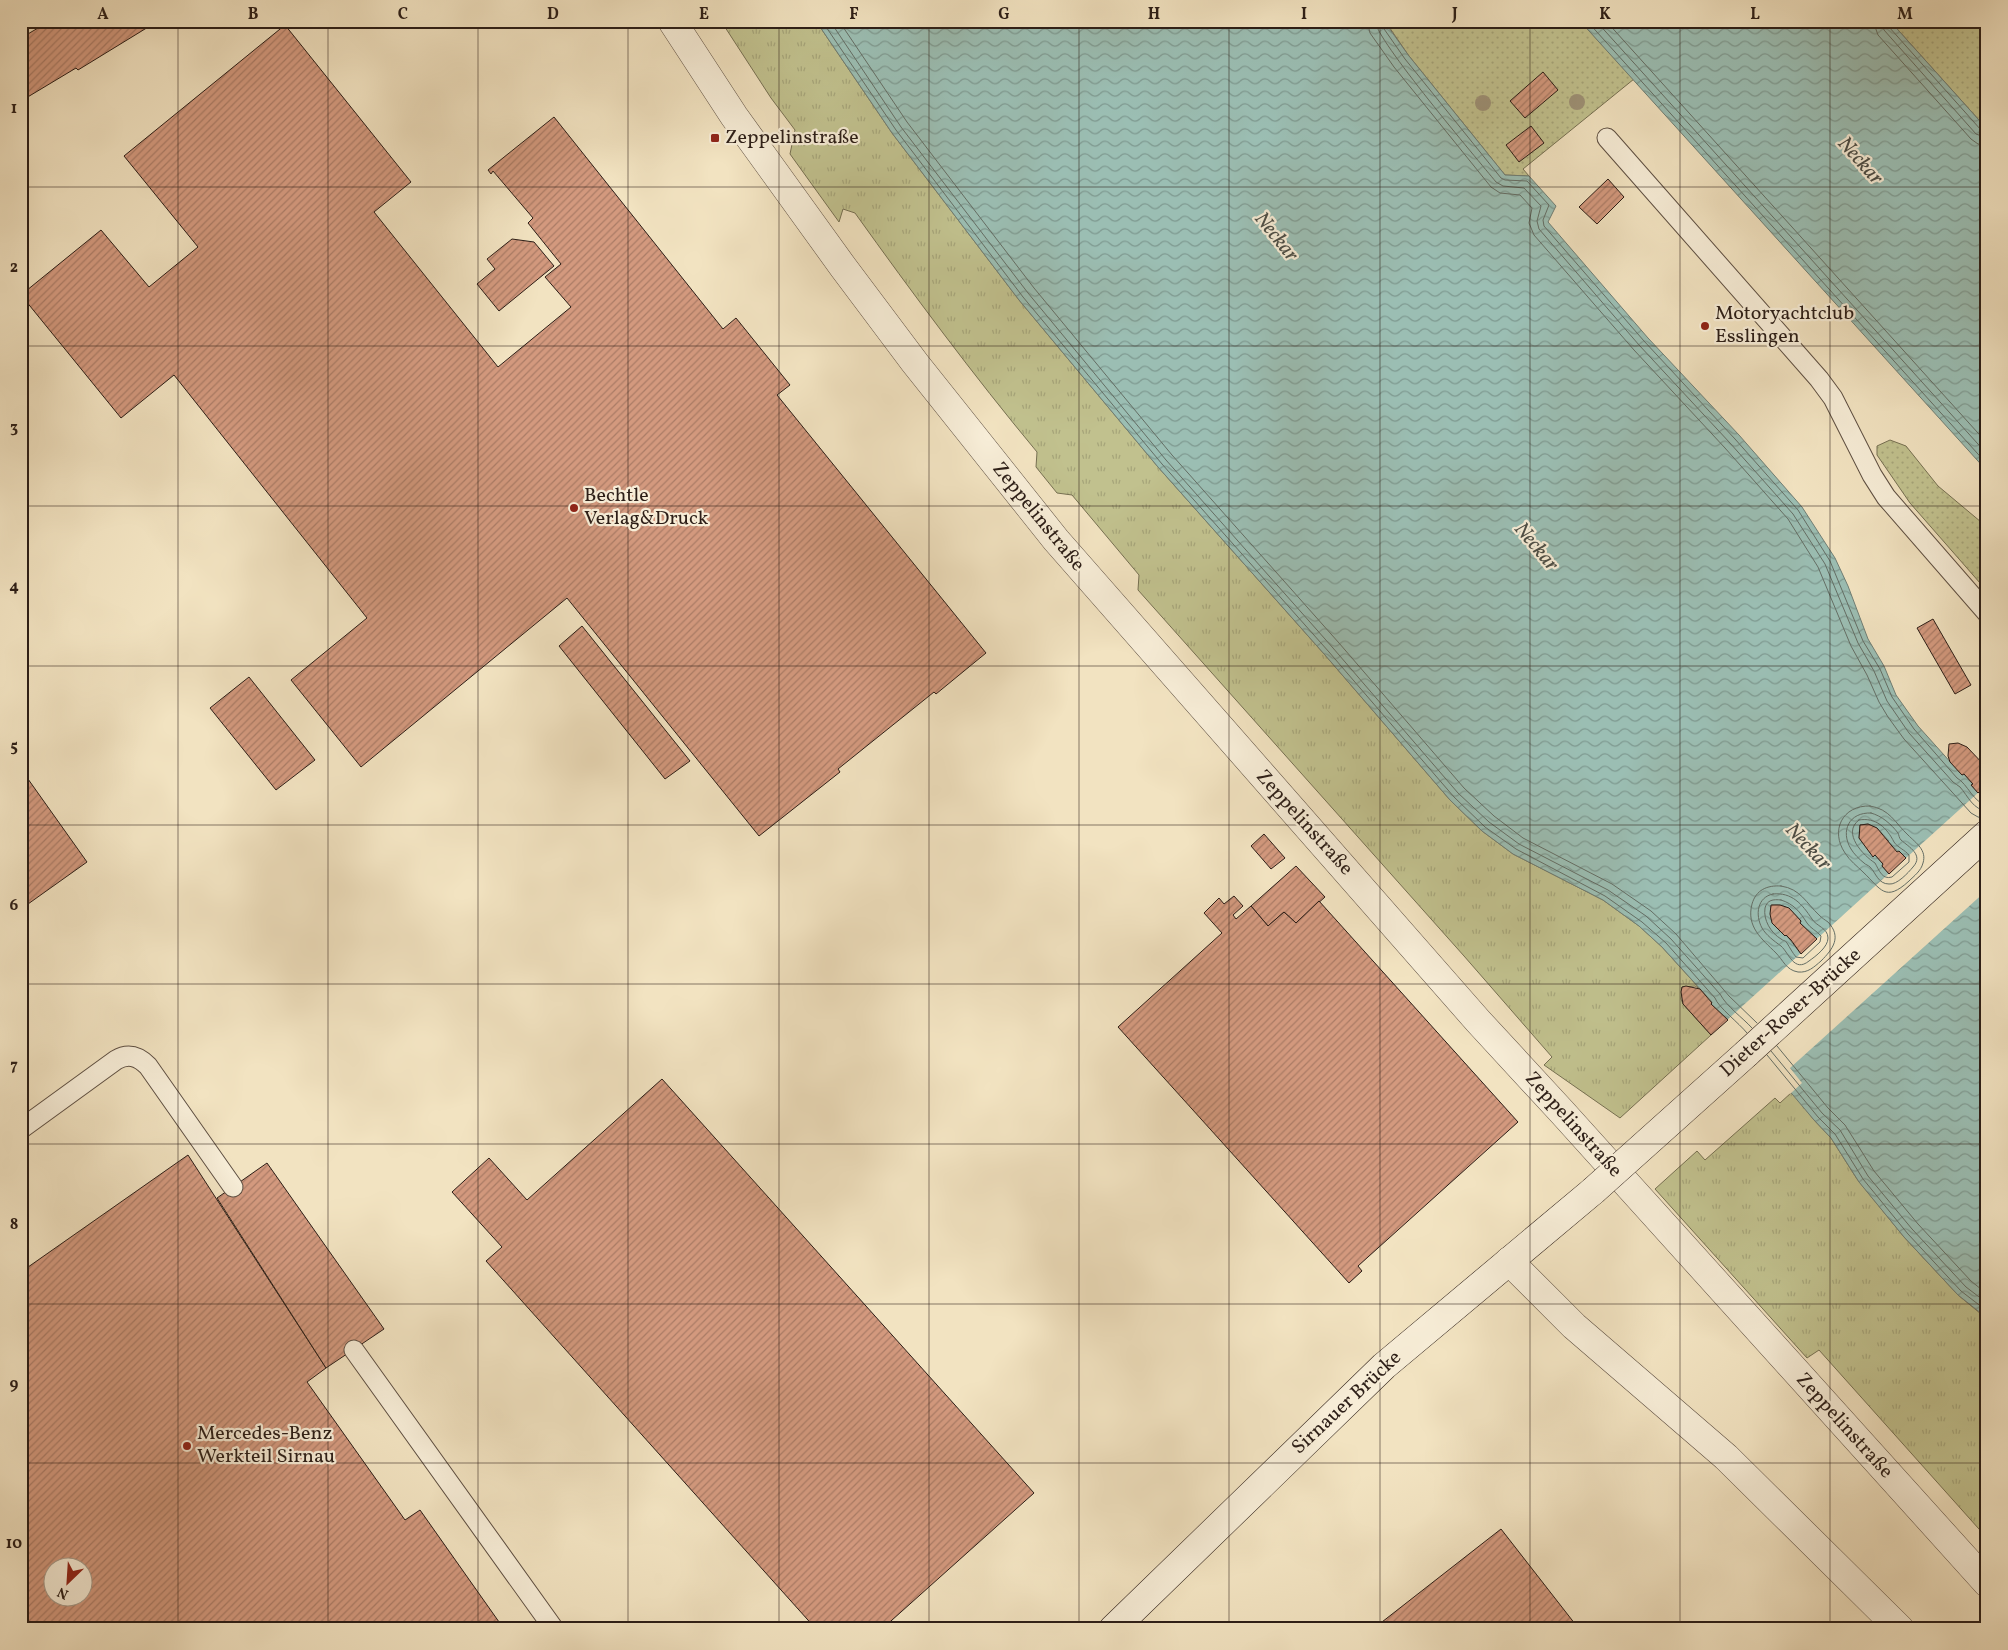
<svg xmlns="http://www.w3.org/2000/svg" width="2008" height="1650" font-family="Vollkorn,serif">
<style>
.grass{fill:url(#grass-dots);stroke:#767052}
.park{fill:url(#park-tufts);stroke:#767052}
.water{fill:url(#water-waves);stroke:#6f7e75;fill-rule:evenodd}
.pier{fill:#f2e3c1}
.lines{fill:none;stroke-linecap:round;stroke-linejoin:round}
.shore{stroke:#646e65;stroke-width:1}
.building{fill:url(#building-hatch);stroke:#2c1e17;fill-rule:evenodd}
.service-casing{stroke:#5e4f42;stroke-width:21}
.minor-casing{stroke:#5e4f42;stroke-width:29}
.secondary-casing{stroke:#2c1e17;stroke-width:29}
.service{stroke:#f7edd7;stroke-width:19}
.minor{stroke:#f7edd7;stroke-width:28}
.secondary{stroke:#f7edd7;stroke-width:28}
.secondary-bridge-casing{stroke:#2c1e17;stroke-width:29;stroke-linecap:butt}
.secondary-bridge{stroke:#f7edd7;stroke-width:28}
.tree{fill:#9e9277}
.grid{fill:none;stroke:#2c1e17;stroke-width:1;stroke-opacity:0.55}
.poi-dot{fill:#8f2418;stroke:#f7edd7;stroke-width:2}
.labels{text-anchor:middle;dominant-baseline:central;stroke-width:4.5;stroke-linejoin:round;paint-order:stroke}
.poi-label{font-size:20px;fill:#2c1e17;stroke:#f7edd7;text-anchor:start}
.street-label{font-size:20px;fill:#2c1e17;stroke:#f7edd7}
.water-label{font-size:21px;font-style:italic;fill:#4d4e46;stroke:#f7edd7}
.neatline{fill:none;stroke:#2c1e17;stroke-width:2}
.grid-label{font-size:16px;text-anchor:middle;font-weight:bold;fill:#2c1e17}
</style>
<defs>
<pattern id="grass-dots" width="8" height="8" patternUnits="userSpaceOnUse" patternTransform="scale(1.25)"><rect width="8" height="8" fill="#c1c18e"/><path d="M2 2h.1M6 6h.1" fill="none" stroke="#a6a57a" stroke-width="1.8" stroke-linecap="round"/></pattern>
<pattern id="park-tufts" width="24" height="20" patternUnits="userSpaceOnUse" patternTransform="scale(1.25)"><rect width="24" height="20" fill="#c1c18e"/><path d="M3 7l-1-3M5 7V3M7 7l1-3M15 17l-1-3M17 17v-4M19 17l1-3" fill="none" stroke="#a6a57a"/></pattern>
<pattern id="water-waves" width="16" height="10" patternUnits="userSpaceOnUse" patternTransform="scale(1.25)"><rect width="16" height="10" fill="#9bbeb3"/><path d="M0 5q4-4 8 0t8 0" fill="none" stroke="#7f9a91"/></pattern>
<pattern id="building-hatch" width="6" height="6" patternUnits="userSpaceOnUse" patternTransform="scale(1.25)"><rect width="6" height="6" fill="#d3997e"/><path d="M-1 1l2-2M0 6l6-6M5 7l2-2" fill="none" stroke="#ab7c66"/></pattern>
</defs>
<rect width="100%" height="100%" fill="#f2e3c1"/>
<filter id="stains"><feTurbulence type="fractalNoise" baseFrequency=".004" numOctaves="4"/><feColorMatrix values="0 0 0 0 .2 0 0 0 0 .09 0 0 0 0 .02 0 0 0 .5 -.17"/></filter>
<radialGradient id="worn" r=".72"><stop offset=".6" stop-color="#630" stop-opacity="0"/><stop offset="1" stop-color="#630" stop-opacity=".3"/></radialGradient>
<!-- grass -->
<g class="grass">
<polygon points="1385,21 1580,21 1634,79 1523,169 1529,176 1505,175 1409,56"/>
<polygon points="1890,21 1987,21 1987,129"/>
<polygon points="1890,440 1906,446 1938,486 1987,527 1987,591 1910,503 1877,455 1877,446"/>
</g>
<!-- park -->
<g class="park">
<path d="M721 21H816L892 133 1019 300 1158 467 1325 655 1450 800 1482 831 1513 854 1603 900 1639 926 1662 947 1700 989 1695 986 1682 987 1681 999 1683 1004 1711 1035 1620 1118 1544 1065 1552 1057 1464 956 1138 590 1139 575 1072 495 1057 493 1036 467 1037 452C973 375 913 294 855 213L843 209 839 222 790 154 795 130 771 98Z"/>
<polygon points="1792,1092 1814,1120 1831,1138 1857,1179 1904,1237 1958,1295 1987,1319 1987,1538 1819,1350 1807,1358 1655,1189 1697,1151 1705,1160 1775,1098 1780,1103"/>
</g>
<!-- water -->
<g class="water">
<path d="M816 21H1384L1409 56 1505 175 1529 176 1556 206 1548 222 1648 338 1739 435 1802 507 1835 558 1848 586 1868 639 1884 666 1896 695 1918 726 1962 775 1964 774 1973 784 1971 785 1987 802V1318L1958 1295 1904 1237 1859 1182 1831 1138 1814 1120 1733 1024 1711 1004 1712 1002 1662 947 1639 926 1603 900 1513 854 1482 831 1450 800 1325 655 1158 467 1019 300 892 133ZM1868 824 1877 828 1889 841 1888 842 1905 858 1889 874 1882 866 1883 864 1875 855 1873 856 1859 838 1860 825ZM1772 905C1786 903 1792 911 1801 921L1800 923 1817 939 1801 954 1786 935 1785 936C1776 926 1767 920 1772 905Z"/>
<polygon points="1580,21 1890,21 1987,129 1987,471"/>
</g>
<!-- pier -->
<polygon class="pier" points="1980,791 1987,798 1987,890 1790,1068 1802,1083 1790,1094 1726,1021"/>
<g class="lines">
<!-- shore -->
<g class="shore">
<path d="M822 21 896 130 1023 297 1162 464 1329 652 1454 797 1485 827 1516 849 1605 896 1642 922 1666 943 1715 998C1718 1007 1739 1023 1747 1033"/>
<path d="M830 21 901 127 1028 293 1166 460 1333 648 1458 793 1489 822 1519 844 1608 890 1646 916 1671 939 1720 994C1727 1007 1742 1017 1752 1028"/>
<polyline points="839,21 907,122 1034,288 1172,455 1339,643 1464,788 1494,816 1523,838 1612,884 1651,911 1676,934 1729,996 1757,1023"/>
<polyline points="1367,21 1370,33 1394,67 1491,187 1500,193 1520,195 1532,208 1529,223 1534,235 1634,350 1725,448 1788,519 1818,567 1851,646 1867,675 1879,702 1888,717 1904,739 1971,813 1978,817 1987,819"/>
<path d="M1375 21C1375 39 1478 160 1496 182L1503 186 1524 188 1541 206 1537 221 1539 229 1639 345 1730 443 1793 514 1825 564 1858 643 1874 671 1887 701 1909 733 1953 782C1955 784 1958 785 1960 787 1968 796 1973 810 1987 811"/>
<path d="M1381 21 1382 26 1405 59 1501 178 1505 180 1527 181 1549 205 1543 220 1544 226 1644 341 1735 439 1798 510 1830 561 1863 641 1880 669 1892 697 1914 729 1957 778C1968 784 1973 803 1987 805"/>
<polyline points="1587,21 1987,464"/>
<polyline points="1596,21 1987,454"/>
<polyline points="1606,21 1987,443"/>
<polyline points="1873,21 1878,35 1971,139 1978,144 1987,145"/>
<polyline points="1881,21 1884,30 1976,134 1987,138"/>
<polyline points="1887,21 1889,27 1981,130 1987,132"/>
<path d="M1870 806C1890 809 1895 823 1908 835 1916 843 1927 850 1923 863 1921 871 1914 876 1909 881 1885 903 1881 889 1863 872 1857 866 1850 861 1845 853 1830 831 1842 805 1870 806Z"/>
<path d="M1871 813C1882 816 1891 824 1898 833 1899 835 1899 838 1901 840 1909 847 1924 855 1913 867 1908 873 1897 885 1889 884 1878 884 1876 873 1870 867 1868 865 1866 865 1864 863 1859 859 1854 854 1851 849 1840 831 1849 812 1871 813Z"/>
<path d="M1859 820C1876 817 1887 828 1894 842 1897 847 1905 850 1909 855V862L1892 877C1882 880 1879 870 1875 863 1864 856 1841 833 1859 820Z"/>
<path d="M1781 886C1801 889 1806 903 1819 915 1822 918 1825 920 1828 922 1842 937 1833 949 1821 961 1814 967 1808 973 1798 972 1786 970 1783 960 1776 953 1762 939 1746 927 1752 904 1756 890 1767 885 1781 886Z"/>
<path d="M1773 894C1792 892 1802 904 1812 919 1816 926 1828 928 1828 938 1828 947 1816 956 1809 961 1794 973 1789 953 1781 946 1774 941 1766 935 1762 928 1755 915 1757 897 1773 894Z"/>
<path d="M1781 900C1794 904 1800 912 1807 923 1810 928 1817 931 1821 936L1820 942 1803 958 1796 957C1792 952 1790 948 1787 943 1784 939 1785 942 1781 939 1771 933 1763 920 1765 908 1767 900 1773 899 1781 900Z"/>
<polyline points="1777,1046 1828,1108 1845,1125 1874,1171 1918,1224 1971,1281 1987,1294"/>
<polyline points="1771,1051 1822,1113 1840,1130 1868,1176 1912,1229 1966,1287 1987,1303"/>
<polyline points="1767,1055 1818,1117 1835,1134 1863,1179 1908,1234 1961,1291 1987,1311"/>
</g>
</g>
<!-- building -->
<g class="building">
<polygon points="50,21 158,21 78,70 76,68 21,101 21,38"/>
<polygon points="285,25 411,182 374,212 498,367 571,307 545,277 561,264 528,223 533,218 493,171 491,174 488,170 554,117 723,329 736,318 790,385 777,395 986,653 936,694 934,692 838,769 840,772 759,836 567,598 361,767 291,680 367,618 174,375 121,418 21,295 101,230 149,287 198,247 124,156"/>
<polygon points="1543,72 1558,90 1525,118 1510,101"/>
<polygon points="1531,126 1544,143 1519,162 1506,145"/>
<polygon points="1608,179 1624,197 1597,224 1579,207"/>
<polygon points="512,239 534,242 554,266 499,311 477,284 495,269 487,259"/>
<polygon points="1933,619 1971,685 1955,694 1917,628"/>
<polygon points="582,626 690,761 665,779 559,646"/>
<polygon points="249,677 315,760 276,790 210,708"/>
<polygon points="1958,743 1967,747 1987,768 1987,785 1978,793 1971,785 1973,784 1964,774 1962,775 1950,762 1948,756 1949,744"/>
<polygon points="28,779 87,862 21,909 21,784"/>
<polygon points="1868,824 1877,828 1897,852 1899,851 1906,858 1889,874 1882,866 1883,864 1875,855 1873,857 1859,838 1860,825"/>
<polygon points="1264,834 1285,858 1271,869 1251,846"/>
<polygon points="1296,866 1325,897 1296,923 1284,912 1268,926 1251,906"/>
<polygon points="1234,896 1243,906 1233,915 1236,919 1251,906 1268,926 1284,912 1296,923 1319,901 1518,1122 1358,1266 1362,1271 1349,1283 1118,1027 1222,933 1204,913 1219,898 1224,904"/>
<polygon points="1771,905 1780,905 1789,908 1801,921 1800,923 1817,939 1801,954 1791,940 1786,935 1785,936 1772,923 1770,914"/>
<polygon points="1686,986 1700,989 1712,1003 1711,1004 1728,1020 1711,1035 1683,1004 1681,992 1682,987"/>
<polygon points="662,1079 1034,1493 882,1629 816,1629 486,1261 502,1247 452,1192 489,1158 527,1200"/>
<path d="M188 1155 326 1368 307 1382 405 1520 420 1510 504 1629H21V1272ZM52 1568H82V1598H52Z"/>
<polygon points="267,1163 384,1329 326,1368 217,1198"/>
<polygon points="1501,1529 1579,1629 1373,1629"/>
</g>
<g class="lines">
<!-- service casing -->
<g class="service-casing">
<g id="service">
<polyline points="1607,138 1819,379 1833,398 1872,475 1886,497 1987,613"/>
<path d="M21 1129 116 1060C128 1053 138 1056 148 1066L233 1187"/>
<polyline points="354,1350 554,1629"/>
</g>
</g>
<!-- minor casing -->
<g class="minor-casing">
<g id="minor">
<polyline points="672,21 734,116 843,267 915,363 1056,540 1478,1021 1562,1112 1987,1583"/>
<polyline points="1509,1261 1574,1326 1726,1457 1900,1629"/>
</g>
</g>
<!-- secondary casing -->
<g class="secondary-casing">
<g id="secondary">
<polyline points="1747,1053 1987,834"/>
<polyline points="1113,1629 1384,1366 1593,1191"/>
</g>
</g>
<!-- service -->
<use href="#service" class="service"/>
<!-- minor -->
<use href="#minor" class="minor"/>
<!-- secondary -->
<use href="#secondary" class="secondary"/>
<!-- secondary-bridge casing -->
<g class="secondary-bridge-casing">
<polyline id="secondary-bridge" points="1593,1191 1747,1053"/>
</g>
<!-- secondary-bridge -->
<use href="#secondary-bridge" class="secondary-bridge"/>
</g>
<!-- trees -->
<g class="tree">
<circle cx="1577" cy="102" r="8"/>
<circle cx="1483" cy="103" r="8"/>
</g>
<!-- grid -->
<path class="grid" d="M178 21V1629M328 21V1629M478 21V1629M628 21V1629M779 21V1629M929 21V1629M1079 21V1629M1229 21V1629M1380 21V1629M1530 21V1629M1680 21V1629M1830 21V1629M21 187H1987M21 346H1987M21 506H1987M21 666H1987M21 825H1987M21 984H1987M21 1144H1987M21 1304H1987M21 1463H1987"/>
<!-- markers -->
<g class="poi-dot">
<rect x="710" y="133" width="10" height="10" rx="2.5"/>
<circle cx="1705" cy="326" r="5"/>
<circle cx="574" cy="508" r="5"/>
<circle cx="187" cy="1446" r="5"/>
</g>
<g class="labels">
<!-- poi labels -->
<g class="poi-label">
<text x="725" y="138">Zeppelinstraße</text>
<text x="1715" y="314">Motoryachtclub<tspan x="1715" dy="23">Esslingen</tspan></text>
<text x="584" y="496">Bechtle<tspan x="584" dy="23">Verlag&amp;Druck</tspan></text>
<text x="197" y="1434">Mercedes-Benz<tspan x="197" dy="23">Werkteil Sirnau</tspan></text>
</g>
<!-- street labels -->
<g class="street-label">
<text transform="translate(1038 517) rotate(51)">Zeppelinstraße</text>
<text transform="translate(1304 823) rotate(48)">Zeppelinstraße</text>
<text transform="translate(1791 1013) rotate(-42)">Dieter-Roser-Brücke</text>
<text transform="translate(1573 1125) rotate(48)">Zeppelinstraße</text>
<text transform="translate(1347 1403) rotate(-43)">Sirnauer Brücke</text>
<text transform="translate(1844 1426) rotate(48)">Zeppelinstraße</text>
</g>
<!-- water labels -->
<g class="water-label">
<text transform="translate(1860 161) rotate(48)">Neckar</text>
<text transform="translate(1276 237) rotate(51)">Neckar</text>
<text transform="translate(1536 547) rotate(50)">Neckar</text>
<text transform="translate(1808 847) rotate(47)">Neckar</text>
</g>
</g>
<!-- margin -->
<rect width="2008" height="1650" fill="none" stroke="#f2e3c1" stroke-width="55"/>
<!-- north arrow -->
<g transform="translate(68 1582) rotate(205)"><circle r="24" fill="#f7edd7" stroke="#a69a8a"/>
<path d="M0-4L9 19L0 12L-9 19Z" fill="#8f2418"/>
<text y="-8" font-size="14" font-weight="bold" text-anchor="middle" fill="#2c1e17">N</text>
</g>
<rect x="28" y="28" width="1952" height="1594" class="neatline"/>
<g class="grid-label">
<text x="103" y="19">A</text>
<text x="253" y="19">B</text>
<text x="403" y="19">C</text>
<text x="553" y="19">D</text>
<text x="704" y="19">E</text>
<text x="854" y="19">F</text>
<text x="1004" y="19">G</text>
<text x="1154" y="19">H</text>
<text x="1304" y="19">I</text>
<text x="1455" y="19">J</text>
<text x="1605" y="19">K</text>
<text x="1755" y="19">L</text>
<text x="1905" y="19">M</text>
<text x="14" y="113">1</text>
<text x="14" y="272">2</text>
<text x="14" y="432">3</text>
<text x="14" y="591">4</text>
<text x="14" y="751">5</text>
<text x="14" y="910">6</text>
<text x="14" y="1070">7</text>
<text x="14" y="1229">8</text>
<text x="14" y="1389">9</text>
<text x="14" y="1548">10</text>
</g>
<rect width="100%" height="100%" filter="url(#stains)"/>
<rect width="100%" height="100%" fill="url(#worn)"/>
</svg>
